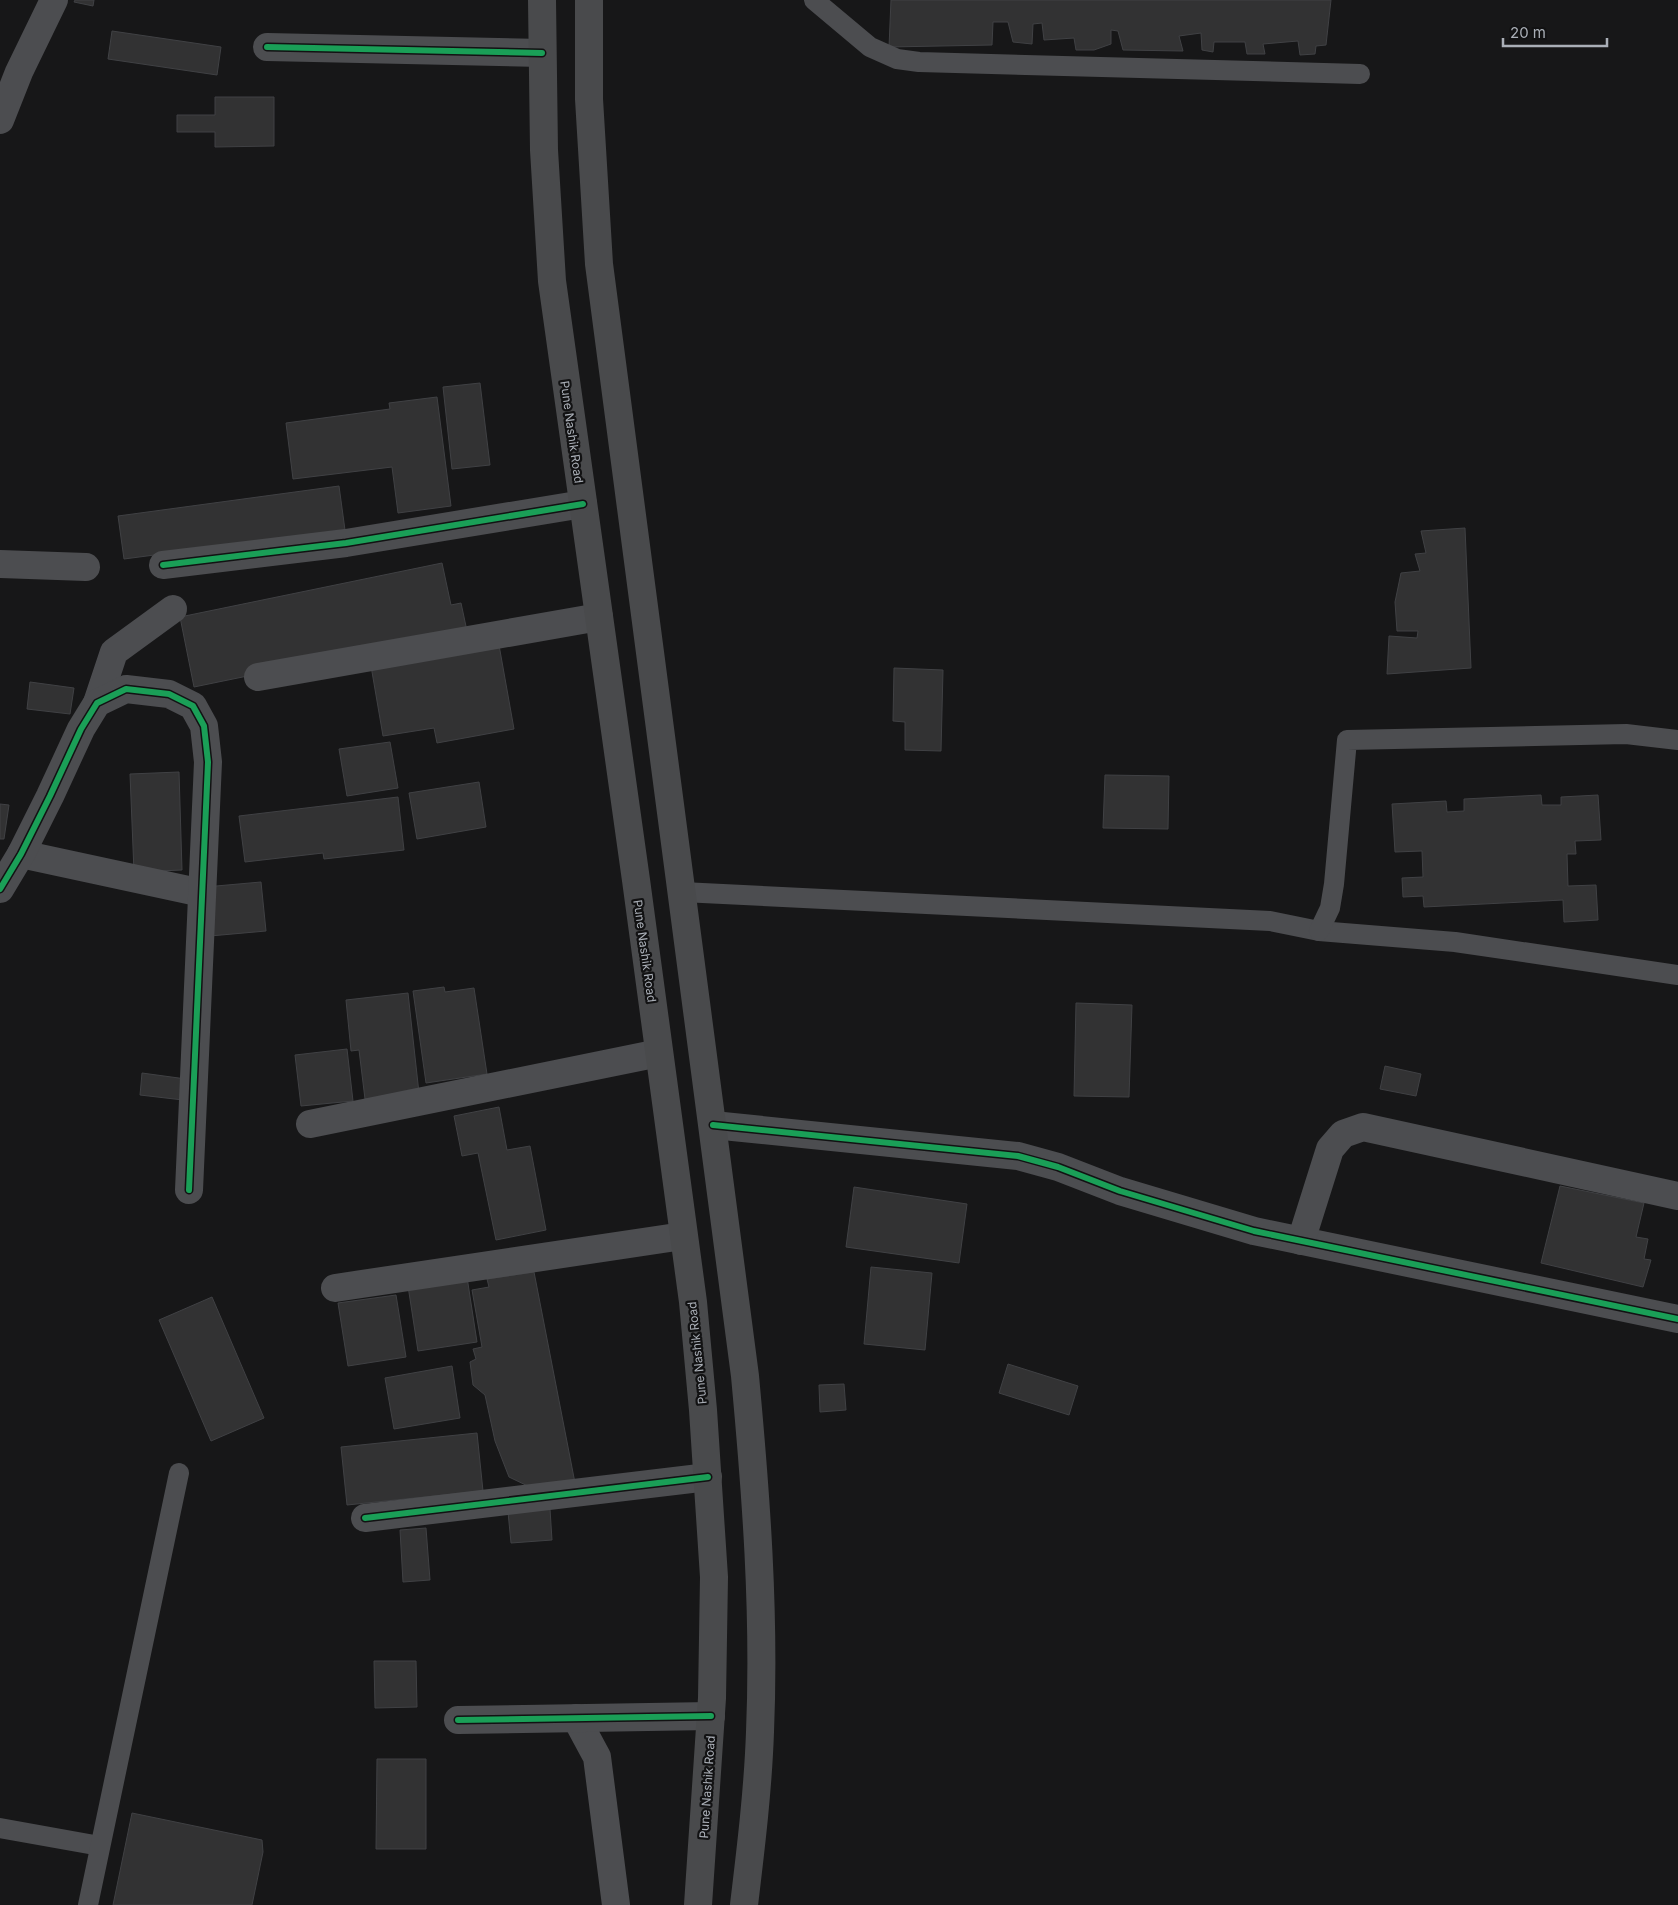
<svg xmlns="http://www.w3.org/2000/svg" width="1678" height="1905" font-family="Inter,sans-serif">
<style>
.building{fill:#323233;stroke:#404144}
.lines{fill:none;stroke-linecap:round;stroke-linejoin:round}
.lane{stroke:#4c4d50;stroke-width:20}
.street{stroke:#4c4d50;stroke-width:28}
.highway{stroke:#494a4c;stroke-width:28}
.cycleway-casing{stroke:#121213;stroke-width:9}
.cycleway{stroke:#1a9f57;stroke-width:6}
.labels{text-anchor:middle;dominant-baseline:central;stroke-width:4.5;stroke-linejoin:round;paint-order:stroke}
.street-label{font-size:12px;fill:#aaafb7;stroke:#121213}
</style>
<rect width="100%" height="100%" fill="#171718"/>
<!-- building -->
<g class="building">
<polygon points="75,0 94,0 93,6 74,2"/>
<polygon points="891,0 1331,0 1326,45 1316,46 1315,54 1300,55 1298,41 1263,44 1265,54 1247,54 1245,42 1214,42 1213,52 1202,50 1201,33 1179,36 1183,51 1123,50 1118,31 1111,30 1111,44 1094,50 1076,50 1074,38 1044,40 1042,23 1033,24 1032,44 1013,42 1008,22 993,22 992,45 889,47"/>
<polygon points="112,31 221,47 217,75 108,59"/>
<polygon points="215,97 274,97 274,146 215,147 215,132 177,132 177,115 215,115"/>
<polygon points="480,383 490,465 452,469 443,387"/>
<polygon points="437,397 451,506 398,513 392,467 293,479 286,423 390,409 389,403"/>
<polygon points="339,486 345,530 124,559 118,516"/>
<polygon points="1465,528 1471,668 1387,674 1389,636 1417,638 1418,631 1397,631 1395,602 1401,573 1420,571 1415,554 1426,553 1421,531"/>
<polygon points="442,563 451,605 461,603 467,631 194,687 180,617"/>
<polygon points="499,645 514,729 437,743 434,728 383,736 371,666"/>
<polygon points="894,668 943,670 941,751 905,750 905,722 893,721"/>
<polygon points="30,682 74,688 70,714 27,709"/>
<polygon points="390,742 398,788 347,796 339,749"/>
<polygon points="179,772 182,870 134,872 130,774"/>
<polygon points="1105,775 1169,776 1168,829 1103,828"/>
<polygon points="479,782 486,827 417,839 409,793"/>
<polygon points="1541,795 1542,805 1561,805 1561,797 1598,795 1601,840 1575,841 1576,854 1567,854 1568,886 1596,885 1598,920 1564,922 1563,900 1424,907 1423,896 1403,897 1402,878 1423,877 1422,851 1395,852 1392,804 1446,801 1447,812 1464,811 1464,799"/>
<polygon points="398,797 404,850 324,859 323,853 245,862 239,816"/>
<polygon points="0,804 9,805 4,839 0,839"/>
<polygon points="261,882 266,931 210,936 205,887"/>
<polygon points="444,987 445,992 474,988 487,1074 426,1083 413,991"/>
<polygon points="408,993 419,1093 365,1099 359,1050 351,1051 346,1000"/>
<polygon points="1076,1003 1132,1005 1129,1097 1074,1096"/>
<polygon points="347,1049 353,1101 301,1106 295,1055"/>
<polygon points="1385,1066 1421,1074 1416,1096 1380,1089"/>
<polygon points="142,1073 186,1079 183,1100 140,1095"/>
<polygon points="499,1107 507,1150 530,1146 546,1230 496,1240 478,1153 462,1156 454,1116"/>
<polygon points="1560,1186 1644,1203 1636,1237 1648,1239 1644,1259 1651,1260 1643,1287 1541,1263"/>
<polygon points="854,1187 967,1204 959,1263 846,1247"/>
<polygon points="871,1267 932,1273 925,1350 864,1344"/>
<polygon points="534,1272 575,1483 532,1488 509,1477 495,1441 485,1395 473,1385 470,1362 476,1359 473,1349 482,1347 472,1290 489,1287 487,1279"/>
<polygon points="467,1277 477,1342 418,1351 408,1286"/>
<polygon points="396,1295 406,1357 348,1366 338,1303"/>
<polygon points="212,1297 264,1418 211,1441 159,1320"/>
<polygon points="1008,1364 1078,1386 1069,1415 999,1393"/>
<polygon points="452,1366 460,1418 394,1429 385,1378"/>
<polygon points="844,1384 846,1410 820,1412 819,1385"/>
<polygon points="477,1433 483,1491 347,1505 341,1447"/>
<polygon points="550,1509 552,1540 511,1543 508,1512"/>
<polygon points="426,1528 430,1580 403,1582 400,1530"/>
<polygon points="374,1661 416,1661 417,1707 375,1708"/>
<polygon points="377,1759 426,1759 426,1849 376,1849"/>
<polygon points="132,1813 262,1840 263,1852 252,1905 113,1905"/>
</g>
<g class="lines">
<!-- lane -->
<g class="lane">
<polyline points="814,0 870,47 897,59 919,62 1360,74"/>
<polyline points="682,892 1270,921 1319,931 1455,942 1678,975"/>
<polyline points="1319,931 1330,908 1334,884 1347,740 1626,734 1678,740"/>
<polyline points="0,1828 100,1846"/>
<polyline points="88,1905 179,1473"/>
</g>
<!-- street -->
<g class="street">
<polyline points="267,47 542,53"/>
<polyline points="0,120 19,72 54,0"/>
<polyline points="0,564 86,567"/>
<polyline points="163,565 346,543 583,504"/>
<polyline points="258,677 599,617"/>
<polyline points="97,703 114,652 173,609"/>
<polyline points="21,854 202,893"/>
<polyline points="0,889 21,854 50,796 81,729 97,703 126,689 169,694 193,706 204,726 208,762 189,1190"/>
<polyline points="310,1124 659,1053"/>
<polyline points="713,1125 1018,1156 1058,1167 1120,1191 1254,1231 1678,1319"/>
<polyline points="1301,1241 1330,1149 1343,1134 1363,1127 1678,1196"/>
<polyline points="335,1288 683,1236"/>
<polyline points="365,1518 708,1477"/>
<polyline points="576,1718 597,1757 616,1905"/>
<polyline points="458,1720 711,1716"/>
</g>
<!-- highway -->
<g class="highway">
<polyline points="542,0 544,150 552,281 636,880 693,1302 703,1410 714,1577 712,1698 698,1905"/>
<path d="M589 0V99L599 264 745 1376C756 1494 765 1613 760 1732 758 1789 751 1847 744 1905"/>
</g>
<!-- cycleway casing -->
<g class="cycleway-casing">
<g id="cycleway">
<polyline points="267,47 542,53"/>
<polyline points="163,565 346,543 583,504"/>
<polyline points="0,889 21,854 50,796 81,729 97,703 126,689 169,694 193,706 204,726 208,762 189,1190"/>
<polyline points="713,1125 1018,1156 1058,1167 1120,1191 1254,1231 1678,1319"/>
<polyline points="365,1518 708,1477"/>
<polyline points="458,1720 711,1716"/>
</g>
</g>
<!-- cycleway -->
<use href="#cycleway" class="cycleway"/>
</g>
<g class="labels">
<!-- street labels -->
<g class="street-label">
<text transform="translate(572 432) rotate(82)">Pune Nashik Road</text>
<text transform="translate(645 951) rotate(82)">Pune Nashik Road</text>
<text transform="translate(697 1353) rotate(-96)">Pune Nashik Road</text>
<text transform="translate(707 1787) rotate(-86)">Pune Nashik Road</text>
</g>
</g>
<!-- scale -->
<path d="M1503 38v8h104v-8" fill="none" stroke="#aaafb7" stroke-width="2.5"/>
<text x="1510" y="38" font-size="15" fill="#aaafb7" stroke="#121213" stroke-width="4" paint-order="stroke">20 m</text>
</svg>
